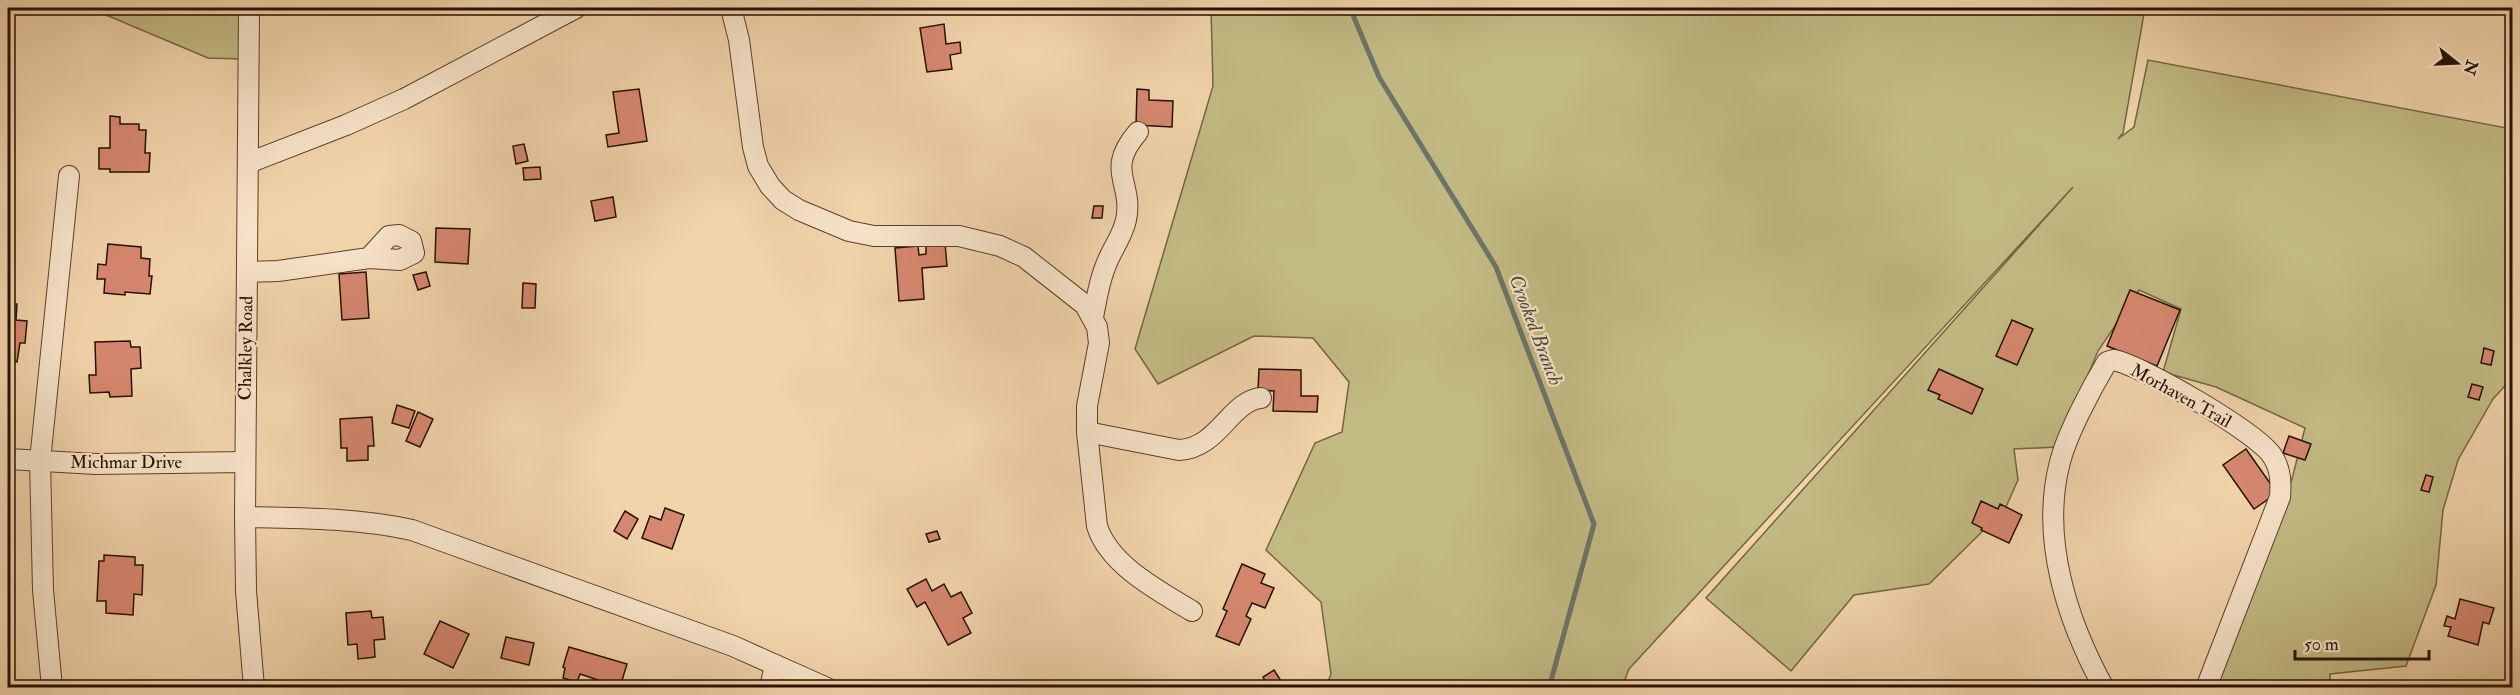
<svg xmlns="http://www.w3.org/2000/svg" width="2520" height="695" font-family="'IM FELL Double Pica',serif">
<style>
.green{fill:#c2ba83;stroke:#746542;stroke-width:1.5}
.lines{fill:none;stroke-linecap:round;stroke-linejoin:round}
.stream{stroke:#6c7469;stroke-width:5}
.building{fill:#d68770;stroke:#261000;stroke-width:1.5}
.minor-casing{stroke:#59412a;stroke-width:22}
.minor{stroke:#f6e2c8;stroke-width:20}
.labels{text-anchor:middle;dominant-baseline:central;stroke-width:4.5;stroke-linejoin:round;paint-order:stroke}
.street-label{font-size:18px;fill:#261000;stroke:#f6e2c8}
.water-label{font-size:20px;font-style:italic;fill:#4f4a3d;stroke:#f6e2c8}
</style>
<rect width="100%" height="100%" fill="#f1d3aa"/>
<filter id="stains"><feTurbulence type="fractalNoise" baseFrequency=".00333" numOctaves="4"/><feColorMatrix values="0 0 0 0 .2 0 0 0 0 .09 0 0 0 0 .02 0 0 0 .5 -.17"/></filter>
<radialGradient id="worn" r=".72"><stop offset=".6" stop-color="#630" stop-opacity="0"/><stop offset="1" stop-color="#630" stop-opacity=".3"/></radialGradient>
<!-- green -->
<g class="green">
<polygon points="104,8 241,8 241,59 208,58 106,15"/>
<polygon points="1211,8 2145,8 2123,133 2118,139 2134,127 2148,60 2512,129 2512,378 2493,399 2458,460 2443,510 2436,585 2406,666 2330,674 2330,687 2215,687 2292,479 2305,428 2216,387 2163,372 2181,309 2139,290 2098,351 2058,447 2014,449 2018,480 2005,509 1929,584 1854,595 1791,671 1706,598 2073,187 1629,669 1622,687 1326,687 1331,674 1321,602 1266,550 1315,443 1342,432 1349,382 1313,338 1254,336 1158,384 1135,349 1213,86"/>
</g>
<g class="lines">
<!-- stream -->
<polyline class="stream" points="1350,8 1379,77 1496,267 1594,524 1549,688"/>
</g>
<!-- building -->
<g class="building">
<polygon points="944,24 946,44 960,42 961,53 950,55 952,69 927,72 920,28"/>
<polygon points="639,89 647,141 608,147 606,135 619,133 613,92"/>
<polygon points="1137,89 1149,90 1149,100 1173,101 1172,127 1136,125"/>
<polygon points="110,116 120,117 120,124 139,124 139,130 146,130 145,153 150,153 149,172 110,172 110,169 99,169 99,148 110,148"/>
<polygon points="524,144 528,161 516,164 513,146"/>
<polygon points="540,167 541,179 524,180 523,168"/>
<polygon points="613,197 616,217 595,221 591,201"/>
<polygon points="1094,206 1103,206 1102,218 1092,218"/>
<polygon points="436,228 470,229 468,264 435,262"/>
<polygon points="945,243 947,266 922,268 924,299 899,301 895,248 918,246 919,255 926,254 926,245"/>
<polygon points="108,244 141,247 141,258 150,259 149,276 152,276 150,294 125,292 125,295 104,293 105,279 97,279 98,264 106,265"/>
<polygon points="366,272 369,318 342,320 339,274"/>
<polygon points="426,272 430,286 418,290 413,275"/>
<polygon points="523,283 536,284 535,308 522,308"/>
<polygon points="2130,290 2180,310 2157,366 2107,346"/>
<polygon points="8,304 17,304 16,320 27,321 25,343 20,343 17,362 8,361"/>
<polygon points="2012,320 2033,329 2017,365 1996,356"/>
<polygon points="130,341 131,347 140,347 141,368 131,369 132,396 110,397 109,392 90,393 89,375 96,375 95,342"/>
<polygon points="2484,348 2494,351 2491,365 2481,363"/>
<polygon points="1259,369 1301,370 1301,396 1318,396 1317,412 1273,411 1274,391 1258,390"/>
<polygon points="1939,369 1983,389 1972,414 1938,399 1940,395 1928,390"/>
<polygon points="2472,384 2483,387 2479,400 2468,397"/>
<polygon points="397,405 415,411 409,428 392,423"/>
<polygon points="418,412 433,419 420,447 406,441"/>
<polygon points="372,417 374,446 368,446 368,460 347,461 347,448 341,448 340,419"/>
<polygon points="2289,436 2311,444 2305,460 2283,453"/>
<polygon points="2246,449 2277,493 2254,509 2223,465"/>
<polygon points="2426,475 2433,477 2429,492 2421,490"/>
<polygon points="1981,501 1998,509 2000,504 2022,515 2009,543 1981,530 1982,528 1972,523"/>
<polygon points="665,508 684,515 672,549 642,538 650,516 661,520"/>
<polygon points="625,511 638,519 627,539 614,531"/>
<polygon points="937,531 940,539 929,542 926,534"/>
<polygon points="104,555 135,557 135,565 143,565 142,595 134,594 133,615 106,613 106,601 97,601 99,561 104,561"/>
<polygon points="1242,564 1265,574 1261,583 1274,588 1265,608 1252,603 1246,616 1251,619 1239,645 1216,636 1227,611 1223,609"/>
<polygon points="926,579 932,591 944,584 951,597 961,592 972,613 963,618 971,633 948,645 925,602 917,607 907,589"/>
<polygon points="2460,599 2494,608 2489,624 2483,622 2478,645 2448,636 2451,627 2444,626 2447,616 2455,619"/>
<polygon points="371,611 372,618 383,617 385,639 374,640 375,657 358,659 357,644 348,645 346,613"/>
<polygon points="440,621 469,634 453,668 424,654"/>
<polygon points="506,637 534,643 529,665 501,658"/>
<polygon points="569,647 627,664 620,687 611,685 610,688 595,688 598,680 580,674 577,682 563,678 565,668 563,667"/>
<polygon points="1274,670 1283,684 1277,688 1269,688 1263,677"/>
</g>
<g class="lines">
<!-- minor casing -->
<g class="minor-casing">
<g id="minor">
<polyline points="249,8 245,517 246,591 254,688"/>
<path d="M731 8 739 40 753 147 758 166 770 186 783 200 799 210 849 231 874 236H959L1000 246 1024 257 1085 305 1097 327 1099 343 1087 406V432L1097 526C1109 565 1159 591 1192 611"/>
<polyline points="248,163 346,125 404,99 576,8"/>
<polyline points="247,272 278,271 369,258 389,236 399,235 411,241 414,253 400,260 369,258"/>
<path d="M1093 317C1097 297 1100 277 1109 258 1115 245 1123 234 1126 220 1134 182 1104 171 1138 132"/>
<path d="M1087 432 1179 450C1219 448 1230 401 1261 398"/>
<polyline points="8,459 96,464 245,462"/>
<path d="M245 517C301 518 357 518 412 530L733 646 827 688"/>
<polyline points="52,688 43,590 40,461 69,176"/>
<polyline points="770,688 775,665"/>
<path d="M2104 688C2067 621 2040 538 2060 462 2067 434 2092 387 2107 362L2113 360C2140 364 2260 434 2273 457 2281 470 2281 483 2280 497L2206 688"/>
</g>
</g>
<!-- minor -->
<use href="#minor" class="minor"/>
</g>
<g class="labels">
<!-- street labels -->
<g class="street-label">
<text transform="translate(246 348) rotate(-89)">Chalkley Road</text>
<text transform="translate(2181 396) rotate(29)">Morhaven Trail</text>
<text x="126" y="462">Michmar Drive</text>
</g>
<!-- water labels -->
<g class="water-label">
<text transform="translate(1536 330) rotate(69)">Crooked Branch</text>
</g>
</g>
<!-- margin -->
<rect width="2520" height="695" fill="none" stroke="#f1d3aa" stroke-width="30"/>
<rect x="9" y="9" width="2502" height="677" fill="none" stroke="#261000" stroke-width="3"/>
<rect x="15" y="15" width="2490" height="665" fill="none" stroke="#261000" stroke-width="1.5"/>
<!-- north arrow -->
<g transform="translate(2457 63) rotate(108)" stroke="#f6e2c8" stroke-width="4.5" paint-order="stroke">
<path d="M0-4.5L10 22L0 15L-10 22Z" fill="#261000"/>
<text y="-9" font-size="16" font-weight="bold" text-anchor="middle" fill="#261000">N</text>
</g>
<!-- scale -->
<path d="M2295 650v9h134v-9" fill="none" stroke="#261000" stroke-width="3"/>
<text x="2304" y="650" font-size="18" fill="#261000" stroke="#f6e2c8" stroke-width="4.5" paint-order="stroke">50 m</text>
<rect width="100%" height="100%" filter="url(#stains)"/>
<rect width="100%" height="100%" fill="url(#worn)"/>
</svg>
